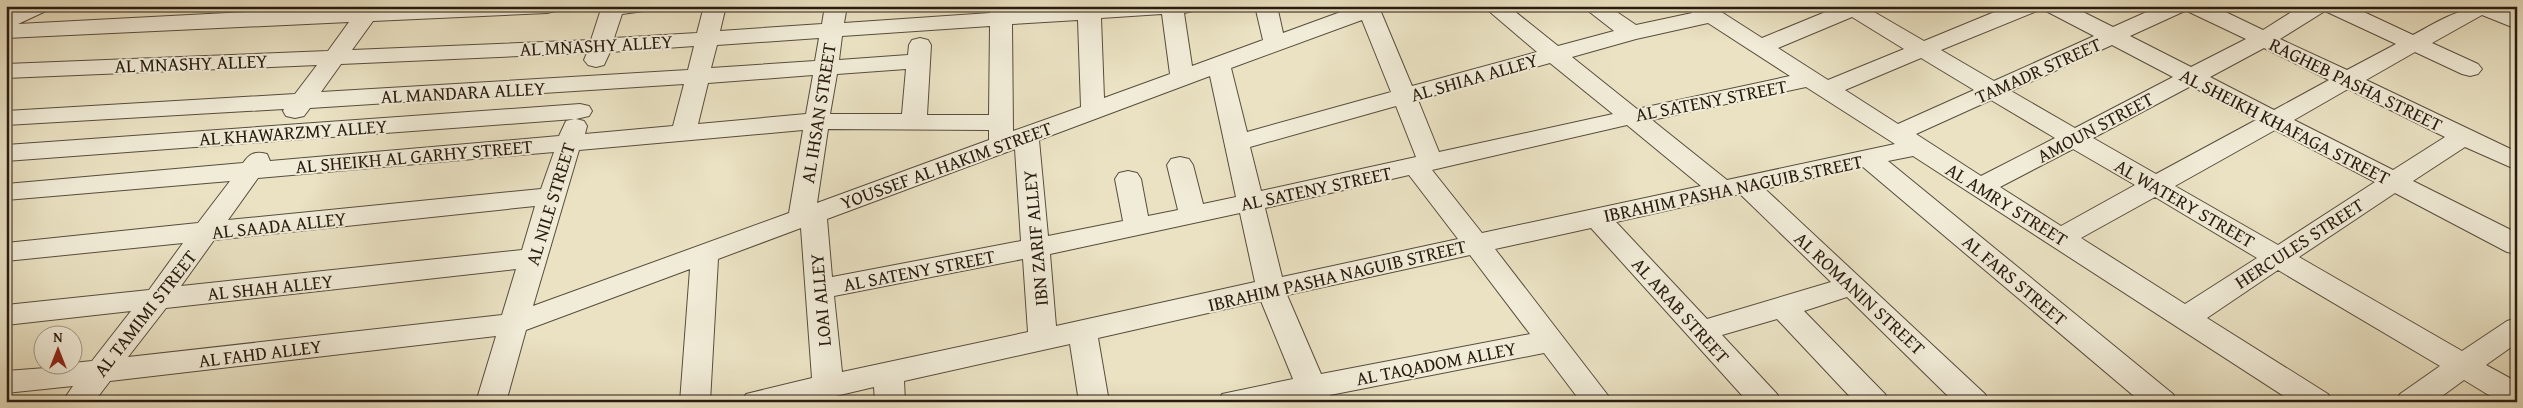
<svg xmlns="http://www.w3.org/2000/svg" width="2523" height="408" font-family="'Gentium Book Plus',serif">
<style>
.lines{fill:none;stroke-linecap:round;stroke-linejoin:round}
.minor-casing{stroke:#584d3d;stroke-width:2}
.minor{fill:#f1ecd8;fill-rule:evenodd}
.labels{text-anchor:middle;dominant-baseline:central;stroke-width:4;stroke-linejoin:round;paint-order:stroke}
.street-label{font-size:19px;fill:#281b10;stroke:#f1ecd8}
</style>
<rect width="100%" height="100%" fill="#eae2c3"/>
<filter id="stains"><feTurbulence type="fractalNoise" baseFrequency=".004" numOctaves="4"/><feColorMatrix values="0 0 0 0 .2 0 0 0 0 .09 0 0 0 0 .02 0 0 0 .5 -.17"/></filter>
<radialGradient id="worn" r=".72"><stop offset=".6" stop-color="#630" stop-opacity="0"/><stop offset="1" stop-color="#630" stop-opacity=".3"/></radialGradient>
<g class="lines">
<!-- minor casing -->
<g class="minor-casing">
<path id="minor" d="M20 6H49L46 11 18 24 361 6H558L555 11 547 13 373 21 352 50 591 40 602 6H647L644 11 622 14 614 38 697 33 704 6H726L720 31 822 24 825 6H847L844 23 990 13V6H1012V11L1078 6H1196L1193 11 1184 13 1192 66 1263 40 1255 6H1277L1283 33 1357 6H1389L1381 12 1412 86 1537 52 1483 6H1508L1558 46 1614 31 1582 6H1608L1636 25 1692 13 1685 6H1712L1762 38 1840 6H1871L1869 9 1924 41 2009 6H2040L2037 11 1941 50 1994 81 2094 36 2046 11 2043 6H2071L2113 27 2160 6H2213L2263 30 2301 6H2351L2413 35C2453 13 2471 0 2517 14V29L2482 15 2432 43 2478 64 2482 69 2478 74 2470 76 2462 74 2415 52 2366 80 2517 152V170L2465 147 2413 181 2517 233V254L2507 252 2395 193 2299 257 2462 351 2507 321 2517 318V343L2486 365 2517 382V402H2500L2464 380 2434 402H2396L2400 394 2440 366 2278 270 2207 318 2328 394 2332 402H2293L1913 156 1888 161 2173 394 2177 402H2141L1863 167 1765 189 1985 394 1989 402H1954L1847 297 1804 311 1885 394 1889 402H1855L1777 319 1722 335 1777 394 1781 402H1748L1591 228 1495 249 1613 402H1581L1544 353 1330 395 1333 402H1218L1222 394 1293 379 1261 301 1098 338 1109 402H1079L1070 344 904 381 905 402H875L874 387 810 402H742L746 394 812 378 801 228 718 259 710 402H680L690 269 526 330 506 402H476L496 336 110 381 94 402H62L73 386 6 393V371L72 366V363L92 361 131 311 6 325V305L149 290 183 243 6 261V243L198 223 230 181 6 200V184L243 163C250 153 255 151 267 154L270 161 559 136 566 121 574 119 6 161V145L580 104 589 106 592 111 589 116 576 119 584 121 587 126 585 134 673 126 684 84 310 108 304 116 295 118 286 116 283 111 284 109 6 125V111L295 94 317 65 6 78V64L328 51 349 22 6 38V12ZM2187 10V11L2246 39 2191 67 2130 36ZM2325 11 2396 44 2347 70 2280 39ZM1162 14 1170 74 1104 98 1101 18ZM1852 17 1904 49 1828 80 1778 48ZM1078 20 1081 107 1013 131 1012 24ZM1362 20 1391 92 1247 132 1231 68ZM1708 23 1790 76 1637 109 1572 57 1636 39ZM990 26 989 115H927L931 45 928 40 920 38 912 40 909 45 908 55 839 60 842 36ZM819 38 815 61 711 68 717 45ZM2112 45 2173 77 2075 128 2011 91ZM694 46 688 70 321 92 341 64 587 53 584 60 588 65 596 67 604 65 610 52ZM2264 48 2329 80 2274 110 2210 77ZM1921 58 1974 90 1898 124 1845 90ZM1550 63 1613 114 1439 152 1418 100ZM906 69 902 114H830L837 74ZM813 75 806 114 698 124 708 83ZM1210 76 1236 197 1203 204 1193 165 1189 159 1180 157 1171 159 1167 165 1178 210 1148 216 1141 179 1137 173 1128 171 1119 173 1115 179 1123 221 1048 236 1039 140ZM2191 86 2256 120 2156 174 2093 138ZM1806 87 1895 144 1727 180 1652 120ZM2348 89 2445 137 2393 170 2294 120ZM1991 100 2055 138 1981 176 1916 134ZM1396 106 1416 157 1261 191 1250 147ZM1627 125 1701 186 1482 233 1432 170ZM828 129 989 130V140L817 203ZM803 130 789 213 533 306 579 150ZM2275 130 2375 182 2278 245 2175 186ZM1015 149 1021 241 832 277 827 219ZM2073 149 2135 185 2061 226 2000 187ZM554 152 541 189 228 220 258 178ZM1409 175 1458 239 1282 277 1265 208ZM1740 194 1831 282 1707 319 1616 222ZM2155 197 2257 258 2185 304 2081 238ZM535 206 522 250 181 286 214 240ZM1240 213 1255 282 1056 326 1050 254ZM1470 255 1530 334 1321 374 1287 295ZM1023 259 1028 332 842 372 834 296ZM516 269 502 315 128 357 166 308Z"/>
</g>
<!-- minor -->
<use href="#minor" class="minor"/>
</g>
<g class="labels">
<!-- street labels -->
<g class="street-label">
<text transform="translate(596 45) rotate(-3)">AL MNASHY ALLEY</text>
<text transform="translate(191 63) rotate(-2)">AL MNASHY ALLEY</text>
<text transform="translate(2038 70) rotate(-24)">TAMADR STREET</text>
<text transform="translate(1474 77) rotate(-16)">AL SHIAA ALLEY</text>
<text transform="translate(2356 84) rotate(26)">RAGHEB PASHA STREET</text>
<text transform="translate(463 92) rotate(-3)">AL MANDARA ALLEY</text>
<text transform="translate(1711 100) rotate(-11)">AL SATENY STREET</text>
<text transform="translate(818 113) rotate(-81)">AL IHSAN STREET</text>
<text transform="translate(2285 126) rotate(27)">AL SHEIKH KHAFAGA STREET</text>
<text transform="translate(2095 127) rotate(-28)">AMOUN STREET</text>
<text transform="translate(293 132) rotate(-4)">AL KHAWARZMY ALLEY</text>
<text transform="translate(414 156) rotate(-5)">AL SHEIKH AL GARHY STREET</text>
<text transform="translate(946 165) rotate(-20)">YOUSSEF AL HAKIM STREET</text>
<text transform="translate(1316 188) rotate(-12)">AL SATENY STREET</text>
<text transform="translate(1733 188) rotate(-12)">IBRAHIM PASHA NAGUIB STREET</text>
<text transform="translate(2185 203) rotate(30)">AL WATERY STREET</text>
<text transform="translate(550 204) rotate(-73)">AL NILE STREET</text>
<text transform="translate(2007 204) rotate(32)">AL AMRY STREET</text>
<text transform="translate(279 225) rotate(-6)">AL SAADA ALLEY</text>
<text transform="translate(1035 238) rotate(-95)">IBN ZARIF ALLEY</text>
<text transform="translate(2299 243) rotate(-33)">HERCULES STREET</text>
<text transform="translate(919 270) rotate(-11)">AL SATENY STREET</text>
<text transform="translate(1337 275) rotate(-13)">IBRAHIM PASHA NAGUIB STREET</text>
<text transform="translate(2015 280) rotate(40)">AL FARS STREET</text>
<text transform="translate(270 287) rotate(-6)">AL SHAH ALLEY</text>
<text transform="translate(1860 293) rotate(43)">AL ROMANIN STREET</text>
<text transform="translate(820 300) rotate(-95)">LOAI ALLEY</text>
<text transform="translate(1681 310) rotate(48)">AL ARAB STREET</text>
<text transform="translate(145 313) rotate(-52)">AL TAMIMI STREET</text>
<text transform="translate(260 353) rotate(-7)">AL FAHD ALLEY</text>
<text transform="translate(1436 363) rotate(-11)">AL TAQADOM ALLEY</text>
</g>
</g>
<!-- margin -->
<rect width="2523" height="408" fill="none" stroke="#eae2c3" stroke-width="25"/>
<rect x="8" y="8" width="2508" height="393" fill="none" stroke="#281b10" stroke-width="2.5"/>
<rect x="12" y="12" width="2498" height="383" fill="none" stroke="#281b10"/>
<!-- north arrow -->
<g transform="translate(58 350)"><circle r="24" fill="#f1ecd8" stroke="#a19888"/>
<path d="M0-4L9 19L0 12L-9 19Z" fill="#8f2418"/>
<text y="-8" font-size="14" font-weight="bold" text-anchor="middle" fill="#281b10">N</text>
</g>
<rect width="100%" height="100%" filter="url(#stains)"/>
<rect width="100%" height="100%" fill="url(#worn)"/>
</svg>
